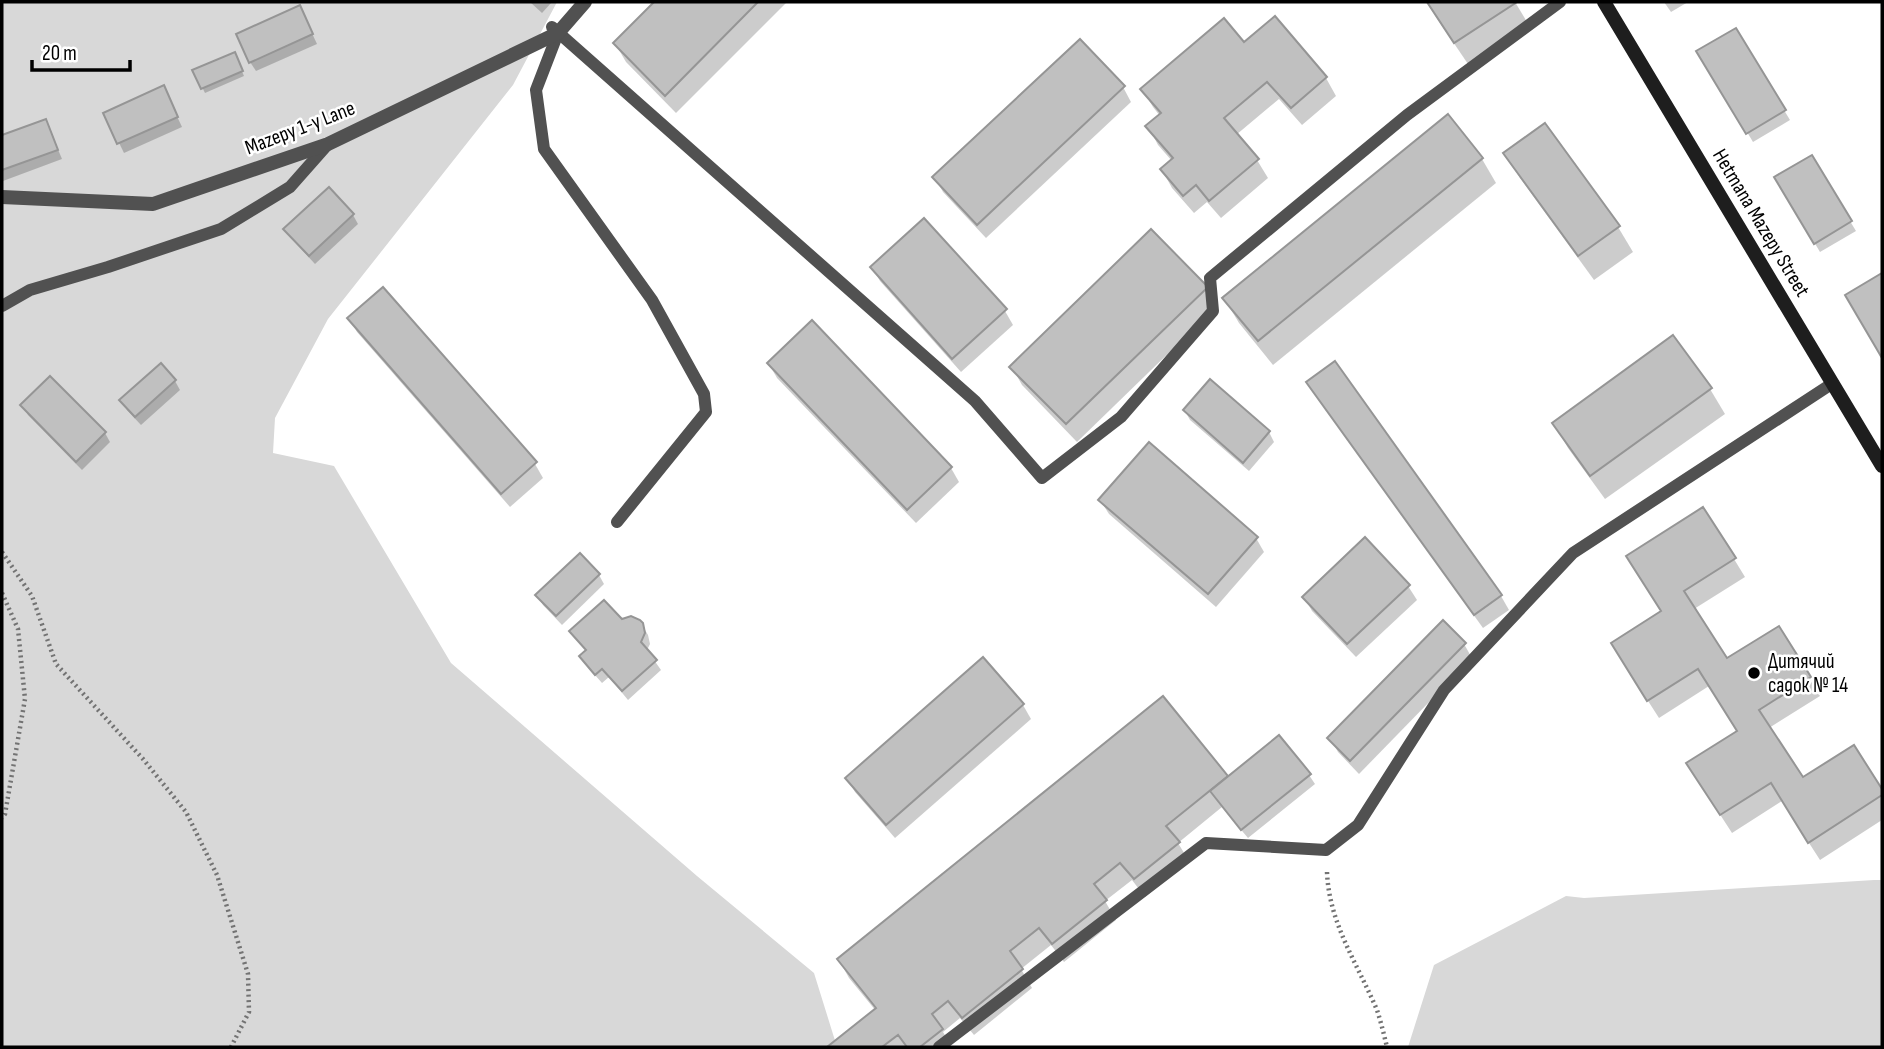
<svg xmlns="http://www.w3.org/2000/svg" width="1884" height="1049" font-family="'Sofia Sans Condensed',sans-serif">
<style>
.green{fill:#d8d8d8}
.shadow{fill:#0003}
.building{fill:#c0c0c0;stroke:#959595;stroke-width:2}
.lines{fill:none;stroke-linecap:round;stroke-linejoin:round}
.path{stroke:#737373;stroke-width:4.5;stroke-dasharray:2 3.5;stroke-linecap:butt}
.lane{stroke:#515151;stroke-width:12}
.street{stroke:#515151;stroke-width:14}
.secondary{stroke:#1e1e1e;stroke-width:14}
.poi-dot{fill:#000;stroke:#fff;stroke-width:2.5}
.labels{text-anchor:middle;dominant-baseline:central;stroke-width:5;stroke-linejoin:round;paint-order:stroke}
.street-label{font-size:21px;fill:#000;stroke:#fff}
.poi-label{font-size:21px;fill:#000;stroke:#fff;text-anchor:start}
</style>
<rect width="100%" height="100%" fill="#fff"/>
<!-- green -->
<g class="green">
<polygon points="2,2 557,2 513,85 328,319 275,418 273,453 334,466 451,663 697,876 814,973 837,1047 2,1047"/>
<polygon points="1874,880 1882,880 1882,1047 1408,1047 1434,965 1566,896 1584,898"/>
</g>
<!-- shadow -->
<g class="shadow">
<polygon points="530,2 552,2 542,13"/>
<polygon points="656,2 787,2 676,113 626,62 615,43"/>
<polygon points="1426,2 1515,2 1530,27 1470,67"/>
<polygon points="1664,2 1688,2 1671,12"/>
<polygon points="304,16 317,44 256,71 250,62"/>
<polygon points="1735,30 1790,120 1753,142 1699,52"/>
<polygon points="1244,44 1326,78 1336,96 1302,125 1279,99 1236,135 1257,160 1268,178 1221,218 1207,202 1194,213 1172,188 1162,170 1172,161 1158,145 1148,126 1160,116 1153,107 1142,89"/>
<polygon points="236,58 244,76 205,93 194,71"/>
<polygon points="1123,87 1131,102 986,238 943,192 935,178"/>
<polygon points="168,97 182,127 124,153 105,114"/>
<polygon points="46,121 62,159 3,181 2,178 2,137"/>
<polygon points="1506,154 1618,227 1633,252 1594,280 1520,178"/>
<polygon points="1811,157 1856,231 1820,252 1776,178"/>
<polygon points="1482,159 1496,183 1273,365 1239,323 1224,298"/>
<polygon points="353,215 358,224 315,264 291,238 286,229"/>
<polygon points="872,267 1005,311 1013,325 961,372 880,281"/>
<polygon points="1206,288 1217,306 1077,442 1022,385 1012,367"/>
<polygon points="349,318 535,464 543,478 510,507 357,332"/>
<polygon points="812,323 951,468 959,482 916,523 777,378 769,364"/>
<polygon points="1673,338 1710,389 1725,414 1605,499 1568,448 1554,423"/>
<polygon points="161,365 175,381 180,390 141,425 127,410 122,400"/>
<polygon points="1210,381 1269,432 1274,442 1249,471 1190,420 1185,411"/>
<polygon points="1308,382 1501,596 1509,610 1483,628 1316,396"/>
<polygon points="23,406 105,433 110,442 82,470 28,415"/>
<polygon points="1100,500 1256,538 1264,552 1216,607 1109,514"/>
<polygon points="1734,559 1745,577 1694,609 1726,661 1809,678 1820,696 1769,728 1802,780 1854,747 1882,792 1882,820 1820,860 1782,801 1732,833 1699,782 1739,732 1709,686 1659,718 1623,662 1663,612 1639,575"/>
<polygon points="599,575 604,584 562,625 543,605 538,596"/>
<polygon points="1408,586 1417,600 1356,657 1312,611 1304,597"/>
<polygon points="621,621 642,625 648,635 650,644 647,650 661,670 628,700 609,677 602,683 587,666 582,657 587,652 571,631"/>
<polygon points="1464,644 1472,658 1359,774 1338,752 1330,738"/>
<polygon points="983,659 1023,705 1031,719 895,838 855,792 847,778"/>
<polygon points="1309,775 1315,784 1248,838 1222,807 1178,843 1189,861 1145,897 1132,880 1105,901 1116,920 1064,962 1051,945 1021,969 1032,988 974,1035 960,1018 943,1032 952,1047 830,1047 876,1011 849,978 839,960 1226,777 1227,779"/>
</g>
<!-- building -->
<g class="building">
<polygon points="654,2 758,2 665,96 613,43"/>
<polygon points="1427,2 1517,2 1454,43"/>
<polygon points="300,5 313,34 249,63 236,34"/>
<polygon points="1275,16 1327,77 1291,108 1267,82 1224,118 1259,159 1209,201 1196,185 1183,196 1160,169 1173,158 1145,126 1161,113 1140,89 1224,18 1244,42"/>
<polygon points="1736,28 1786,110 1746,134 1696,51"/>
<polygon points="1080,39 1125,86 977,225 932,177"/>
<polygon points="235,52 243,71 201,89 192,70"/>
<polygon points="164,85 178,117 117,144 103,113"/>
<polygon points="1448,114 1483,158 1258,341 1222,298"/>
<polygon points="46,119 58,150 2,170 2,135"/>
<polygon points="1545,123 1620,226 1578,256 1503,153"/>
<polygon points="1812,155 1852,221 1814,244 1774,177"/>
<polygon points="329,187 354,214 309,256 283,229"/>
<polygon points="924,218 1007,309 952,359 870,267"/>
<polygon points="1151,229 1208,287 1066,424 1009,367"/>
<polygon points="1882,273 1882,358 1845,295"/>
<polygon points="383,287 537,462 501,494 347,318"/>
<polygon points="812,320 952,467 907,510 767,363"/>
<polygon points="1673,335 1712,388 1590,476 1552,423"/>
<polygon points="1335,361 1502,595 1474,615 1306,382"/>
<polygon points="161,363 176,380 135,417 119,400"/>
<polygon points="50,376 106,432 76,462 20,405"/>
<polygon points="1210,379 1270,431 1243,463 1183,410"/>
<polygon points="1149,442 1258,537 1208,594 1098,500"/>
<polygon points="1703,507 1736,558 1684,591 1727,658 1779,626 1811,677 1759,710 1803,777 1854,745 1882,789 1882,795 1808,843 1771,783 1720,815 1686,763 1737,731 1698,669 1647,701 1611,643 1661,611 1626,556"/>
<polygon points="1365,537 1410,585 1347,644 1302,597"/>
<polygon points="580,553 600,574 556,616 535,595"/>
<polygon points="604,600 622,619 631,616 640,620 643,623 645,633 641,642 657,660 622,691 602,669 595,675 579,656 586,650 569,631"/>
<polygon points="1443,620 1466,643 1350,761 1327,738"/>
<polygon points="983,657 1024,704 886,825 845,778"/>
<polygon points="1163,696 1228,776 1166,826 1180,842 1134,879 1120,863 1094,884 1107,900 1052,944 1039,928 1010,951 1023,969 962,1018 948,1001 932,1014 943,1029 920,1047 907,1047 898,1035 882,1047 827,1047 876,1008 837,959"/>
<polygon points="1279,735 1311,774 1241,830 1210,791"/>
</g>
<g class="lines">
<!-- path -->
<g class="path">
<polyline points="2,552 32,596 56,664 143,759 186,812 217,875 248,974 249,1012 231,1047"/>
<polyline points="2,593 18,629 25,699 5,814 2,818"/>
<path d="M1327 872C1329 923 1357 963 1377 1010 1381 1022 1384 1035 1387 1047"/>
</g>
<!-- lane -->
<g class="lane">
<polyline points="552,27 975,401 1042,478 1121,417 1213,311 1210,278 1407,115 1560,2"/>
<polyline points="558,33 536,90 544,149 652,300 704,394 706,412 617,522"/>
<polyline points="2,306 30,290 108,267 221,229 290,187 328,144"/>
<polyline points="939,1047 1206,843 1326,850 1358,825 1444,690 1573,553 1833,383"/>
</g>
<!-- street -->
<polyline class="street" points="2,197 153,204 328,144 558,33 585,2"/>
<!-- secondary -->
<polyline class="secondary" points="1604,2 1882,466"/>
</g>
<!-- markers -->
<circle class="poi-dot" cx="1754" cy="673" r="7"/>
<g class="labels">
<!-- street labels -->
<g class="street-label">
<text transform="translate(300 128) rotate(-21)">Mazepy 1-y Lane</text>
<text transform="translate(1761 223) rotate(59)">Hetmana Mazepy Street</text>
</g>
<!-- poi labels -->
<g class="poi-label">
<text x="1768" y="661">Дитячий<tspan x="1768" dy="24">садок № 14</tspan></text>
</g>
</g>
<!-- border -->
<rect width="1884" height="1049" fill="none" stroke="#000000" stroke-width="7"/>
<!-- scale -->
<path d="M32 60v10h98v-10" fill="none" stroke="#000000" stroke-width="3.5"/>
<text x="42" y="60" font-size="21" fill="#000000" stroke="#ffffff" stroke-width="5" paint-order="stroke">20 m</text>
</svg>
